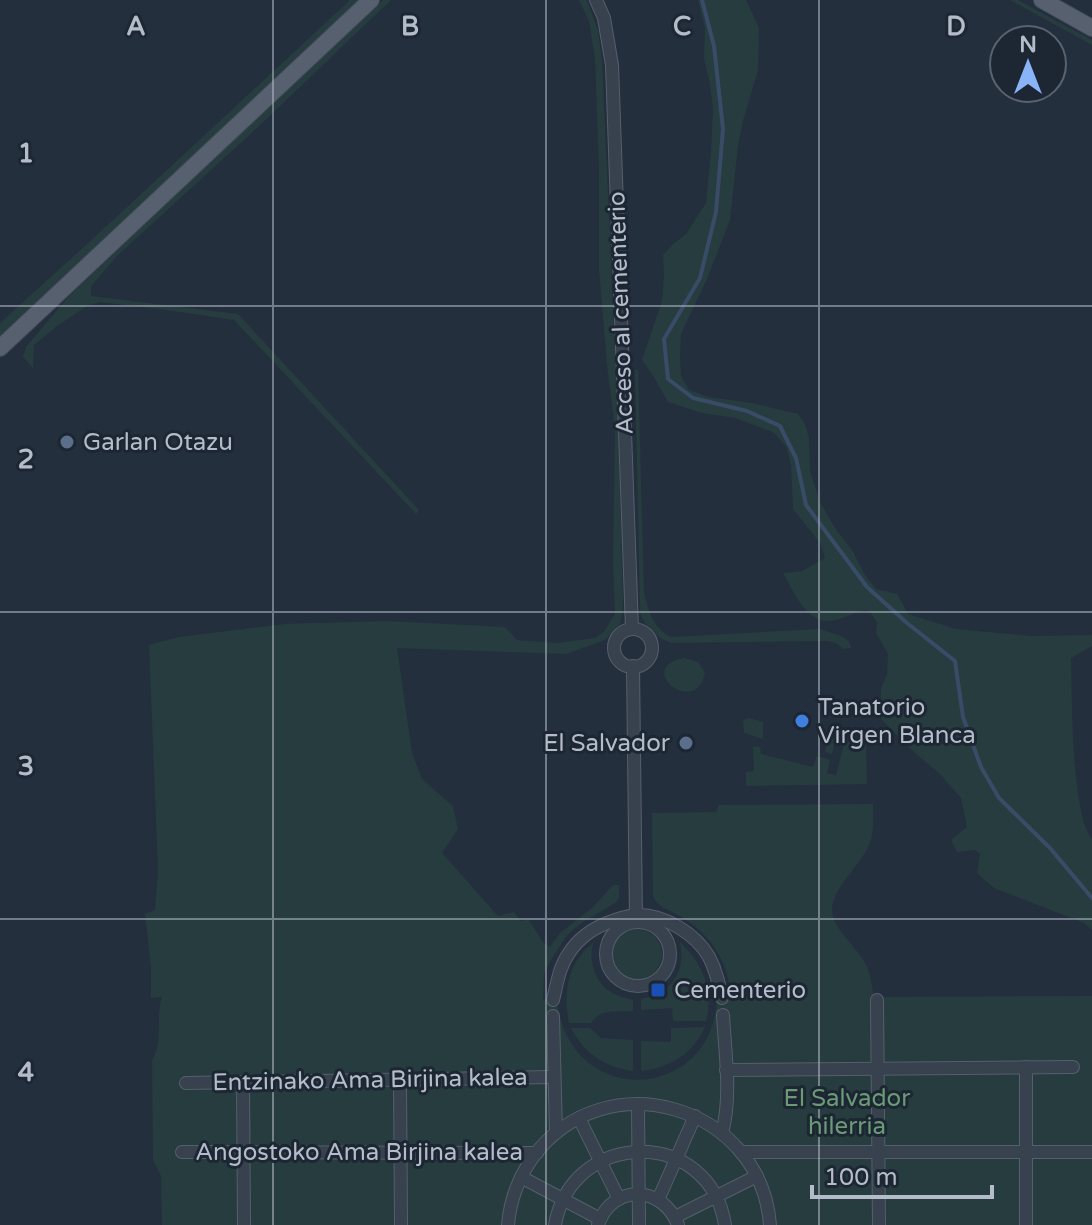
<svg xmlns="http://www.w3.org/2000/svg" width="1092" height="1225" font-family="'Varela Round',sans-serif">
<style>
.green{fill:#263c3f}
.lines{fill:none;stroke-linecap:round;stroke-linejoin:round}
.stream{stroke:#394c67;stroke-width:4}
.minor-casing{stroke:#565f6c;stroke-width:14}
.major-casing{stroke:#414a57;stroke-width:18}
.minor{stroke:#38414e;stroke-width:12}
.major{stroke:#56606e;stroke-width:16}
.grid{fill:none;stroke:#b4bcc9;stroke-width:2;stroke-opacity:0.55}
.service-dot{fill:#5c6f8a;stroke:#1d2633;stroke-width:3}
.shop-dot{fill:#3f7fe0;stroke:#1d2633;stroke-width:3}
.transit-dot{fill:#1a4fb4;stroke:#1d2633;stroke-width:3}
.labels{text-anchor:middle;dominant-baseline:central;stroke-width:6;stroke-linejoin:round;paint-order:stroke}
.street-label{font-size:24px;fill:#b4bcc9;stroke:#1d2633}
.poi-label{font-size:24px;fill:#b4bcc9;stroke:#1d2633;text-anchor:start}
.park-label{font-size:24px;fill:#6b9a76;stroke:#1d2633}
.grid-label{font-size:26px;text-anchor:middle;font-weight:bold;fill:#b4bcc9;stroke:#1d2633;stroke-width:6;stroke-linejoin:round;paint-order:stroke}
</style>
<rect width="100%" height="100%" fill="#242f3e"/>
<!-- green -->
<g class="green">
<polygon points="350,0 359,0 0,337 0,323 97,235"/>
<polygon points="383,0 391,0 257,128 119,254 91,286 91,296 238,314 419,510 416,514 234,320 160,309 99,302 87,306 57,326 34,345 33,368 23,357 26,347 69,296"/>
<path d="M579 0H587L598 31 602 60 619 442 623 609 620 624 605 640 566 654 397 648 412 753 422 779 453 806 458 829 442 853 498 916 514 912 521 921 528 919 543 942 550 947 560 933 592 908 613 885H619V898L615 903 583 922 568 934 552 958 544 974 543 999 557 1000C568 1109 713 1104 717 998H731C729 961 710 933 678 915 668 909 659 908 653 897L652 813 716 812 719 805 873 804C873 814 874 825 872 835 867 863 833 883 832 910 832 929 860 949 867 967 871 976 872 988 874 997L1092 996V1225H162L161 1176 153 1160 152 1060C164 1042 155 1017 162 997L151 998V967L145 914 155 910 158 871 149 645 179 637 285 624 386 621 505 627 517 640 558 643 595 638 604 632 615 613 613 562 615 429 607 365 599 270V169L595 59 589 21Z"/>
<path d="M698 0H746L759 28 758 70 743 121 738 145 730 220 707 279 681 334 680 356 681 376 689 390 708 397 752 403 798 414 805 424 809 438 810 471 820 502 835 528 852 550 865 575 876 589 897 594 908 614 956 629 1031 636 1092 635V646L1071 658C1072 693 1071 815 1092 839V930L1084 923 994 888 977 873 980 854 975 850 957 852 951 840 967 827 961 798 939 773 916 754 881 719V688L887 675 888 654 876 633 877 622 871 613 866 610C856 612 838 621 830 621 805 622 793 590 783 573L802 571 825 558 820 543 793 509 791 464 786 446 773 432 735 418 702 413 668 402 654 377 642 360 662 301 664 275 663 255 672 245 686 234 706 203 711 152 713 109 710 83 704 59 705 28Z"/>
<polygon points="1010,0 1018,0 1092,40 1092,45"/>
<path d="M635 369 638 370 644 593C649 612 653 628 671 637L820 629 841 636 849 641 851 648 843 649 838 644 829 641 671 643C657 638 644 627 640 612Z"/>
<path d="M684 658 698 662 705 673C696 719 633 667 684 658Z"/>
<polygon points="750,718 763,722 763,739 744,733 743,720"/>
<polygon points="830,732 866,741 867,784 746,786 746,772 754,771 753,746 760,747 761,754 813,767 817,756 830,760 827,773 836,775 844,744 835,741 832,754 825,752"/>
<circle cx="637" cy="954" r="25"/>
<path d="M680 942C703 964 714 990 706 1021H673L672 1008 641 1010V999C671 993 686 973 680 942Z"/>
<path d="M593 943C588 962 596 985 614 994 620 997 627 998 633 1000V1011C618 1012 600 1008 591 1023H569C563 993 567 963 593 943Z"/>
<path d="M705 1027C693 1054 669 1068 641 1071V1041L671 1042V1028Z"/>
<path d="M571 1028H590L601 1038 633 1040V1071C604 1067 585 1054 571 1028Z"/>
</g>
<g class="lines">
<!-- stream -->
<polyline class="stream" points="702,0 714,46 723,129 716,212 700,278 664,339 668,379 693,398 747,411 780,426 796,458 806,505 867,587 907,623 955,661 963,717 981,767 999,798 1050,848 1092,898"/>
<!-- minor casing -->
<g class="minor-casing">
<g id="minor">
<polyline points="596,0 604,18 612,65 632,629"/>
<circle cx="633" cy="648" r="19"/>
<polyline points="633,666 636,921"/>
<circle cx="638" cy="954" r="32"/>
<path d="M553 1000C557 984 559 967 569 953 578 939 592 929 607 923 617 919 627 916 637 915 664 914 696 934 709 957 716 970 719 984 722 998"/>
<polyline points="877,1000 879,1225"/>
<polyline points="553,1016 556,1133"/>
<polyline points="1026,1067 1026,1225"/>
<polyline points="726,1070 1073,1067"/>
<polyline points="400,1079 401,1225"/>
<polyline points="243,1082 244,1225"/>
<polyline points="186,1083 553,1077"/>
<polyline points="638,1104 639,1225"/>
<polyline points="579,1118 619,1199"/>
<path d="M722 1133C732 1096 725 1053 723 1015"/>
<polyline points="182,1152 537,1153"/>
<polyline points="741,1152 1092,1152"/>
<polyline points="521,1177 600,1219"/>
<polyline points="658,1200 695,1116"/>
<polyline points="675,1217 757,1176"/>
<path d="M508 1225C510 1200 519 1177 533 1157 605 1060 761 1105 770 1225"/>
<path d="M555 1225C572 1128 710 1127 725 1225"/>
<path d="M598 1225C612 1183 663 1185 678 1225"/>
</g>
</g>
<!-- major casing -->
<g class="major-casing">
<g id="major">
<polyline points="1042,0 1092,28"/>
<polyline points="0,348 371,0"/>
</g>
</g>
<!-- minor -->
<use href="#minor" class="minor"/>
<!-- major -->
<use href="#major" class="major"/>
</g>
<!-- grid -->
<path class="grid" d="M273 0V1225M546 0V1225M819 0V1225M0 306H1092M0 612H1092M0 919H1092"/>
<!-- markers -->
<g class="service-dot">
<circle cx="67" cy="442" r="8"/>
<circle cx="686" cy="743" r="8"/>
</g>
<circle class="shop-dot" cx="802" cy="721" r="8"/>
<rect class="transit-dot" x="650" y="982" width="16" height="16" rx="4"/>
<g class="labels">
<!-- street labels -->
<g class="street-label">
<text transform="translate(621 313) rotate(-92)">Acceso al cementerio</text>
<text transform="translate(370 1080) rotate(-1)">Entzinako Ama Birjina kalea</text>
<text x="359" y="1152">Angostoko Ama Birjina kalea</text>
</g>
<!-- poi labels -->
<g class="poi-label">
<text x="83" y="442">Garlan Otazu</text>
<text x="818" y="707">Tanatorio<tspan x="818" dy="28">Virgen Blanca</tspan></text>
<text x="670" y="743" text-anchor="end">El Salvador</text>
<text x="674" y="990">Cementerio</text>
</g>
<!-- park labels -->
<g class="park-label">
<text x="847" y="1098">El Salvador<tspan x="847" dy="28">hilerria</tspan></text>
</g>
</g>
<g class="grid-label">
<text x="136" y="35">A</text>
<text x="410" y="35">B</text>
<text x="682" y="35">C</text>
<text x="956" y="35">D</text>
<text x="26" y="162">1</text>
<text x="26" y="468">2</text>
<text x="26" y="775">3</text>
<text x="26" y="1081">4</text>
</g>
<!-- north arrow -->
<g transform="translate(1028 64)"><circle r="38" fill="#1d2633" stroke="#59626f" stroke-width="2"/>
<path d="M0-6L14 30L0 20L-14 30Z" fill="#8ab4f8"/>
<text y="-12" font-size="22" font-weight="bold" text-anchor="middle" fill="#b4bcc9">N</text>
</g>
<!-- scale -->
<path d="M812 1185v12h180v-12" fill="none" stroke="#b4bcc9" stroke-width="4"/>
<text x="824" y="1185" font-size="24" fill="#b4bcc9" stroke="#1d2633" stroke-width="6" paint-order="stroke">100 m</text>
</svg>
